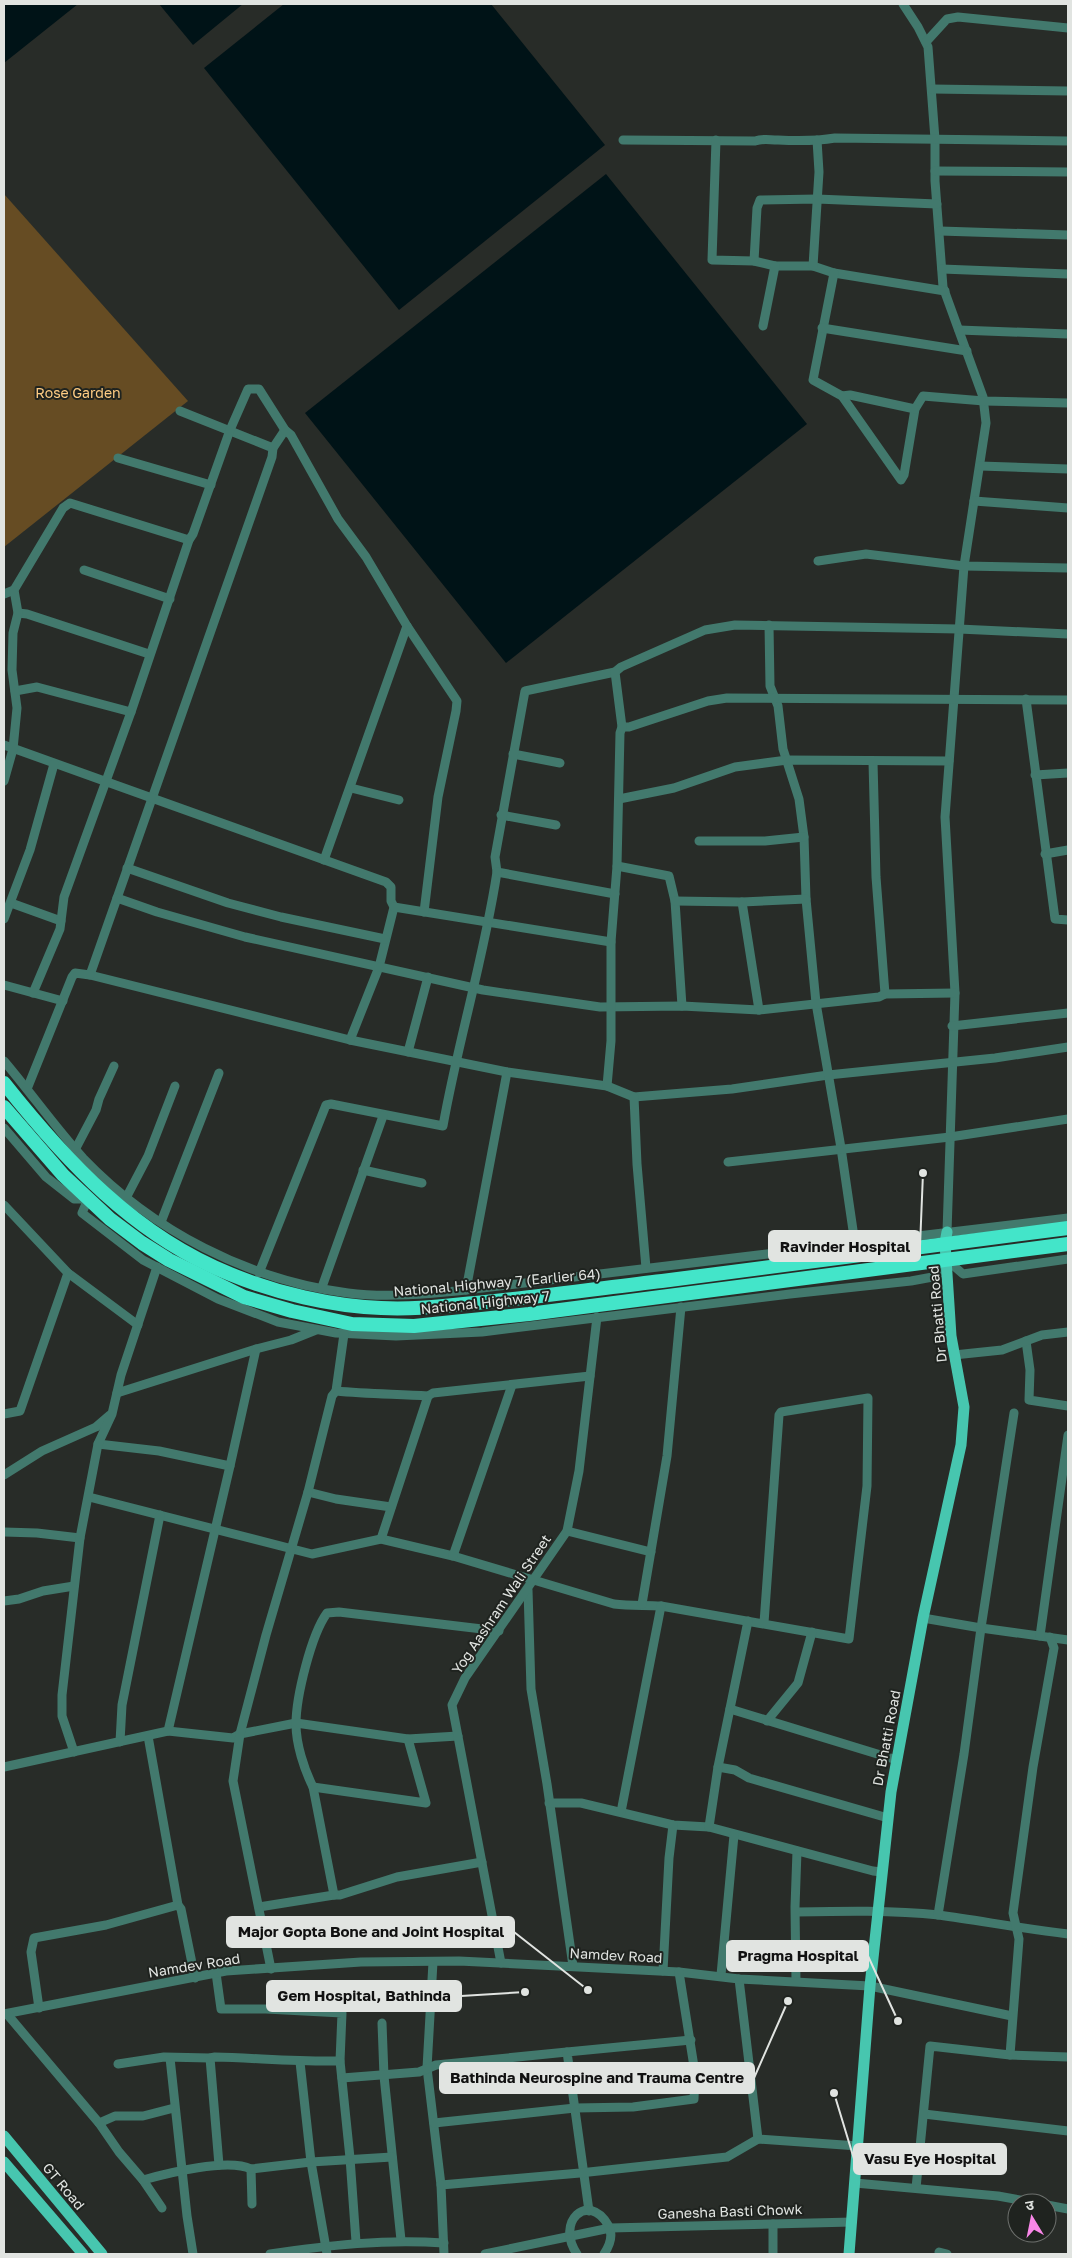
<svg xmlns="http://www.w3.org/2000/svg" width="1072" height="2258" font-family="'Golos Text','Noto Sans Devanagari',sans-serif">
<style>
.green{fill:#664c23}
.water{fill:#001317}
.lines{fill:none;stroke-linecap:round;stroke-linejoin:round}
.minor{stroke:#42796d;stroke-width:9}
.major{stroke:#47c6af;stroke-width:11}
.highway{stroke:#43e5c9;stroke-width:14}
.labels{text-anchor:middle;dominant-baseline:central;stroke-width:4;stroke-linejoin:round;paint-order:stroke}
.park-label{font-size:14px;fill:#fecc83;stroke:#1f231f}
.street-label{font-size:14px;fill:#e1e4e1;stroke:#1f231f}
.leader{fill:none;stroke:#e1e4e1;stroke-width:2}
.callout-dot{fill:#e1e4e1;stroke:#1f231f;stroke-width:2}
.callout{fill:#e1e4e1;stroke:#e1e4e1;stroke-width:2}
.callout-label{font-size:15px;text-anchor:middle;font-weight:bold;fill:#111}
</style>
<rect width="100%" height="100%" fill="#282c28"/>
<!-- green -->
<polygon class="green" points="4,194 188,401 4,547"/>
<!-- water -->
<g class="water">
<polygon points="4,4 78,4 4,63"/>
<polygon points="159,4 243,4 193,45"/>
<polygon points="284,4 491,4 605,145 399,310 204,68"/>
<polygon points="606,174 807,424 506,663 305,413"/>
</g>
<g class="lines">
<!-- minor -->
<g class="minor">
<polyline points="903,4 918,27 928,47 935,139 935,181 943,287 983,397 986,423 964,566 945,817 955,993 947,1232"/>
<polyline points="926,42 947,19 958,17 1068,28"/>
<polyline points="932,89 1068,91"/>
<path d="M623 140 755 141C764 138 769 140 778 140 797 141 817 141 835 138L1068 141"/>
<polyline points="716,140 712,260 754,261 775,266 813,266 834,273 945,291"/>
<polyline points="935,171 1068,172"/>
<polyline points="940,231 1068,235"/>
<polyline points="754,261 757,208 760,200 817,199 937,204"/>
<polyline points="813,266 819,172 817,140"/>
<polyline points="942,269 1068,274"/>
<polyline points="834,273 813,380 842,396 901,480 904,475 915,409 923,396 984,401 1068,403"/>
<polyline points="763,326 775,266"/>
<polyline points="822,328 967,351"/>
<polyline points="959,330 1068,334"/>
<polyline points="842,396 850,395 915,409"/>
<polyline points="180,411 273,448"/>
<polyline points="285,430 273,448 272,457 90,975 350,1040 507,1072 607,1086 634,1097 732,1089 828,1075 995,1058 1068,1047"/>
<polyline points="118,458 211,485"/>
<polyline points="980,466 1068,469"/>
<polyline points="974,501 1068,508"/>
<polyline points="818,561 866,554 964,566 1068,568"/>
<polyline points="84,570 170,599"/>
<polyline points="4,594 14,590"/>
<polyline points="18,613 27,614 149,654"/>
<polyline points="769,625 770,686 778,706 783,749 799,799 804,837 806,899 816,1003 841,1148 855,1244"/>
<polyline points="15,691 37,687 131,712"/>
<polyline points="1026,699 1055,919 1068,920"/>
<polyline points="622,727 629,727 708,701 727,698 1068,700"/>
<polyline points="4,745 386,882 391,887 391,901 394,907 379,967 350,1040"/>
<polyline points="513,754 560,763"/>
<polyline points="873,762 876,877 885,994"/>
<polyline points="1035,775 1068,773"/>
<polyline points="4,781 13,749 17,708 12,670 13,633 18,613 14,590 63,508 70,503 189,540"/>
<polyline points="351,788 399,800"/>
<polyline points="619,799 674,788 735,767 787,760 949,761"/>
<polyline points="501,815 556,825"/>
<polyline points="699,841 765,841 804,837"/>
<polyline points="1045,854 1068,850"/>
<polyline points="324,860 407,626"/>
<polyline points="617,866 669,876 675,901 682,1006"/>
<polyline points="127,868 228,903 281,917 385,939"/>
<polyline points="615,894 497,872 495,857 525,691 615,672 621,667 705,630 735,625 959,629 1068,634"/>
<polyline points="117,898 157,912 245,937 483,990 600,1007 682,1006 759,1010 879,997 885,994 955,993"/>
<polyline points="675,901 742,902 806,899"/>
<polyline points="742,902 759,1010"/>
<polyline points="11,903 61,921"/>
<polyline points="394,907 611,942"/>
<polyline points="4,919 30,850 54,764"/>
<polyline points="4,985 63,1001"/>
<polyline points="33,993 60,929 64,897 131,712 189,540 193,534 230,430 248,389 259,389 285,430 291,435 338,519 366,557 407,626 457,701 456,711 438,797 424,912"/>
<polyline points="952,1026 1068,1013"/>
<polyline points="408,1052 428,977"/>
<path d="M4 1061C31 1093 55 1127 83 1158 153 1231 248 1280 348 1293 386 1298 428 1294 466 1290L1068 1218"/>
<polyline points="607,1086 611,1041 611,942 617,866 620,733 622,727 615,672"/>
<polyline points="27,1089 72,977 75,973 90,975"/>
<polyline points="634,1097 637,1164 646,1268"/>
<polyline points="4,1128 46,1177 74,1199 88,1199 82,1213 143,1260 218,1299 278,1322 336,1333 396,1336 482,1332 790,1294 911,1281 938,1276 946,1259 963,1274 1068,1259"/>
<polyline points="76,1148 96,1110 99,1099 114,1066"/>
<polyline points="728,1162 950,1137 1068,1119"/>
<polyline points="363,1170 422,1183"/>
<polyline points="126,1198 148,1156 175,1086"/>
<polyline points="4,1205 68,1273 138,1325"/>
<polyline points="161,1222 219,1073"/>
<path d="M259 1273 326 1105 331 1104 443 1126C458 1041 484 958 497 872"/>
<polyline points="322,1287 383,1116"/>
<polyline points="466,1290 507,1072"/>
<polyline points="1026,1341 1030,1370 1029,1400 1068,1406"/>
<polyline points="954,1355 1002,1350 1042,1335 1068,1332"/>
<polyline points="336,1391 344,1334"/>
<polyline points="117,1393 256,1349 291,1340 316,1330"/>
<polyline points="4,1414 20,1411 68,1273"/>
<polyline points="98,1444 159,1451 230,1466"/>
<polyline points="4,1475 42,1451 96,1427 110,1415"/>
<polyline points="308,1492 336,1499 391,1507"/>
<path d="M89 1497 312 1554 381 1539 453 1556 614 1604C630 1606 645 1605 661 1606L849 1639 867 1486 868 1398 781 1412 779 1415 764 1623"/>
<polyline points="567,1531 651,1552"/>
<polyline points="4,1532 37,1533 80,1538"/>
<polyline points="381,1539 428,1396"/>
<polyline points="453,1556 512,1385"/>
<polyline points="528,1590 531,1689 547,1784 573,1966"/>
<polyline points="4,1601 19,1599 43,1591 74,1586"/>
<polyline points="642,1604 667,1456 681,1307"/>
<polyline points="923,1618 981,1628 1068,1640"/>
<polyline points="1040,1636 1068,1435"/>
<polyline points="730,1709 897,1760"/>
<polyline points="767,1721 798,1683 812,1632"/>
<polyline points="168,1731 230,1466 256,1349"/>
<polyline points="148,1736 178,1905 181,1909 195,1978"/>
<polyline points="120,1742 122,1705 160,1515"/>
<polyline points="74,1752 62,1716 62,1695 80,1538 98,1444 112,1414 121,1375 157,1267"/>
<polyline points="4,1767 168,1731 233,1738 240,1734 296,1723 408,1739 458,1736"/>
<polyline points="718,1767 735,1770 749,1778 888,1818"/>
<polyline points="313,1787 426,1803 408,1739"/>
<polyline points="549,1803 581,1803 673,1825 709,1827 873,1871 882,1872"/>
<polyline points="621,1812 661,1606"/>
<polyline points="709,1827 718,1767 748,1621"/>
<path d="M482 1862 397 1877 340 1895H334L313 1787C304 1769 296 1744 296 1724 296 1697 311 1635 327 1613L339 1612 499 1631"/>
<polyline points="259,1907 334,1895"/>
<path d="M796 1912C844 1911 892 1910 939 1915 982 1921 1025 1929 1068 1934"/>
<polyline points="938,1915 964,1754 981,1628 1014,1413"/>
<polyline points="433,1962 427,2068 441,2185"/>
<polyline points="501,1963 452,1705 465,1678 567,1531 579,1471 597,1317"/>
<path d="M271 1969 233 1781 240 1734 266 1635 308 1492 332 1396 336 1391C367 1394 397 1394 428 1396L433 1393 590 1376"/>
<polyline points="663,1971 669,1858 673,1825"/>
<polyline points="216,1973 221,2009 266,2009 342,2013 340,2061 350,2158 356,2242"/>
<polyline points="721,1975 734,1835"/>
<polyline points="739,1979 758,2139"/>
<polyline points="796,1981 795,1907 797,1851"/>
<polyline points="39,2008 31,1952 34,1938 106,1925 178,1905"/>
<polyline points="4,2014 226,1971 361,1962 459,1961 679,1972 739,1979 870,1986 1012,2016"/>
<polyline points="7,2014 99,2123 119,2152 143,2180 162,2208"/>
<polyline points="382,2023 384,2076 401,2240"/>
<polyline points="1010,2055 1019,1939 1013,1913 1033,1767 1054,1648 1050,1637"/>
<polyline points="170,2058 187,2216 193,2254"/>
<polyline points="210,2058 219,2165"/>
<polyline points="300,2062 311,2162 327,2254"/>
<path d="M118 2064 164 2057 210 2058 215 2057C257 2058 298 2062 340 2061"/>
<polyline points="342,2078 419,2072 436,2065 567,2052"/>
<polyline points="924,2114 1068,2131"/>
<polyline points="99,2123 115,2116 143,2116 174,2108"/>
<polyline points="434,2123 575,2108 633,2107 694,2099 695,2073 679,1972"/>
<polyline points="251,2169 252,2204"/>
<path d="M143 2180C168 2173 228 2158 251 2169L311 2162 392 2157"/>
<polyline points="855,2183 998,2196 1037,2203"/>
<polyline points="916,2188 930,2046 1010,2055 1068,2057"/>
<polyline points="1047,2205 1068,2209"/>
<polyline points="589,2211 567,2052 691,2040"/>
<polyline points="773,2224 773,2254"/>
<polyline points="939,2252 947,2254"/>
<path d="M270 2254C330 2245 384 2239 444 2243"/>
<polyline points="444,2254 441,2185 580,2173 727,2157 758,2139 858,2146"/>
<polyline points="485,2254 610,2228 852,2222"/>
<path d="M577 2254C555 2222 588 2191 608 2225 614 2235 610 2245 604 2254"/>
</g>
<!-- major -->
<g class="major">
<polyline points="4,2136 102,2254"/>
<polyline points="4,2162 83,2254"/>
<polyline points="849,2254 870,1986 891,1792 923,1618 961,1445 964,1407 951,1336 945,1243 947,1232"/>
</g>
<!-- highway -->
<g class="highway">
<path d="M4 1083C66 1161 135 1236 230 1274 276 1293 331 1306 381 1308 416 1310 450 1305 485 1302 544 1296 603 1288 662 1281 798 1264 933 1245 1068 1228"/>
<polyline points="4,1107 63,1175 110,1219 142,1243 169,1260 244,1297 292,1311 352,1324 414,1326 529,1314 1068,1244"/>
</g>
</g>
<g class="labels">
<!-- park labels -->
<g class="park-label">
<text x="78" y="392">Rose Garden</text>
</g>
<!-- street labels -->
<g class="street-label">
<text transform="translate(497 1282) rotate(-5)">National Highway 7 (Earlier 64)</text>
<text transform="translate(485 1302) rotate(-6)">National Highway 7</text>
<text transform="translate(937 1314) rotate(-95)">Dr Bhatti Road</text>
<text transform="translate(501 1604) rotate(-56)">Yog Aashram Wali Street</text>
<text transform="translate(886 1738) rotate(-79)">Dr Bhatti Road</text>
<text transform="translate(616 1955) rotate(3)">Namdev Road</text>
<text transform="translate(194 1965) rotate(-9)">Namdev Road</text>
<text transform="translate(64 2186) rotate(50)">GT Road</text>
<text transform="translate(730 2211) rotate(-2)">Ganesha Basti Chowk</text>
</g>
</g>
<!-- callouts -->
<path class="leader" d="M923 1173L920 1246M588 1990L514 1932M898 2021L868 1956M525 1992L461 1996M788 2001L754 2078M834 2093L854 2159"/>
<g class="callout-dot">
<circle cx="923" cy="1173" r="5"/>
<circle cx="588" cy="1990" r="5"/>
<circle cx="898" cy="2021" r="5"/>
<circle cx="525" cy="1992" r="5"/>
<circle cx="788" cy="2001" r="5"/>
<circle cx="834" cy="2093" r="5"/>
</g>
<g class="callout">
<rect x="769" y="1231" width="151" height="30" rx="5"/>
<rect x="227" y="1917" width="287" height="30" rx="5"/>
<rect x="727" y="1941" width="141" height="30" rx="5"/>
<rect x="267" y="1981" width="194" height="30" rx="5"/>
<rect x="440" y="2063" width="314" height="30" rx="5"/>
<rect x="854" y="2144" width="152" height="30" rx="5"/>
</g>
<g class="callout-label">
<text x="845" y="1252">Ravinder Hospital</text>
<text x="371" y="1937">Major Gopta Bone and Joint Hospital</text>
<text x="798" y="1961">Pragma Hospital</text>
<text x="364" y="2001">Gem Hospital, Bathinda</text>
<text x="597" y="2083">Bathinda Neurospine and Trauma Centre</text>
<text x="930" y="2164">Vasu Eye Hospital</text>
</g>
<!-- border -->
<rect width="1072" height="2258" fill="none" stroke="#e1e4e1" stroke-width="10"/>
<!-- north arrow -->
<g transform="translate(1032 2218) rotate(350)"><circle r="24" fill="#1f231f" stroke="#6d706d"/>
<path d="M0-4L9 19L0 12L-9 19Z" fill="#f987e8"/>
<text y="-8" font-size="14" font-weight="bold" text-anchor="middle" fill="#e1e4e1">उ</text>
</g>
</svg>
